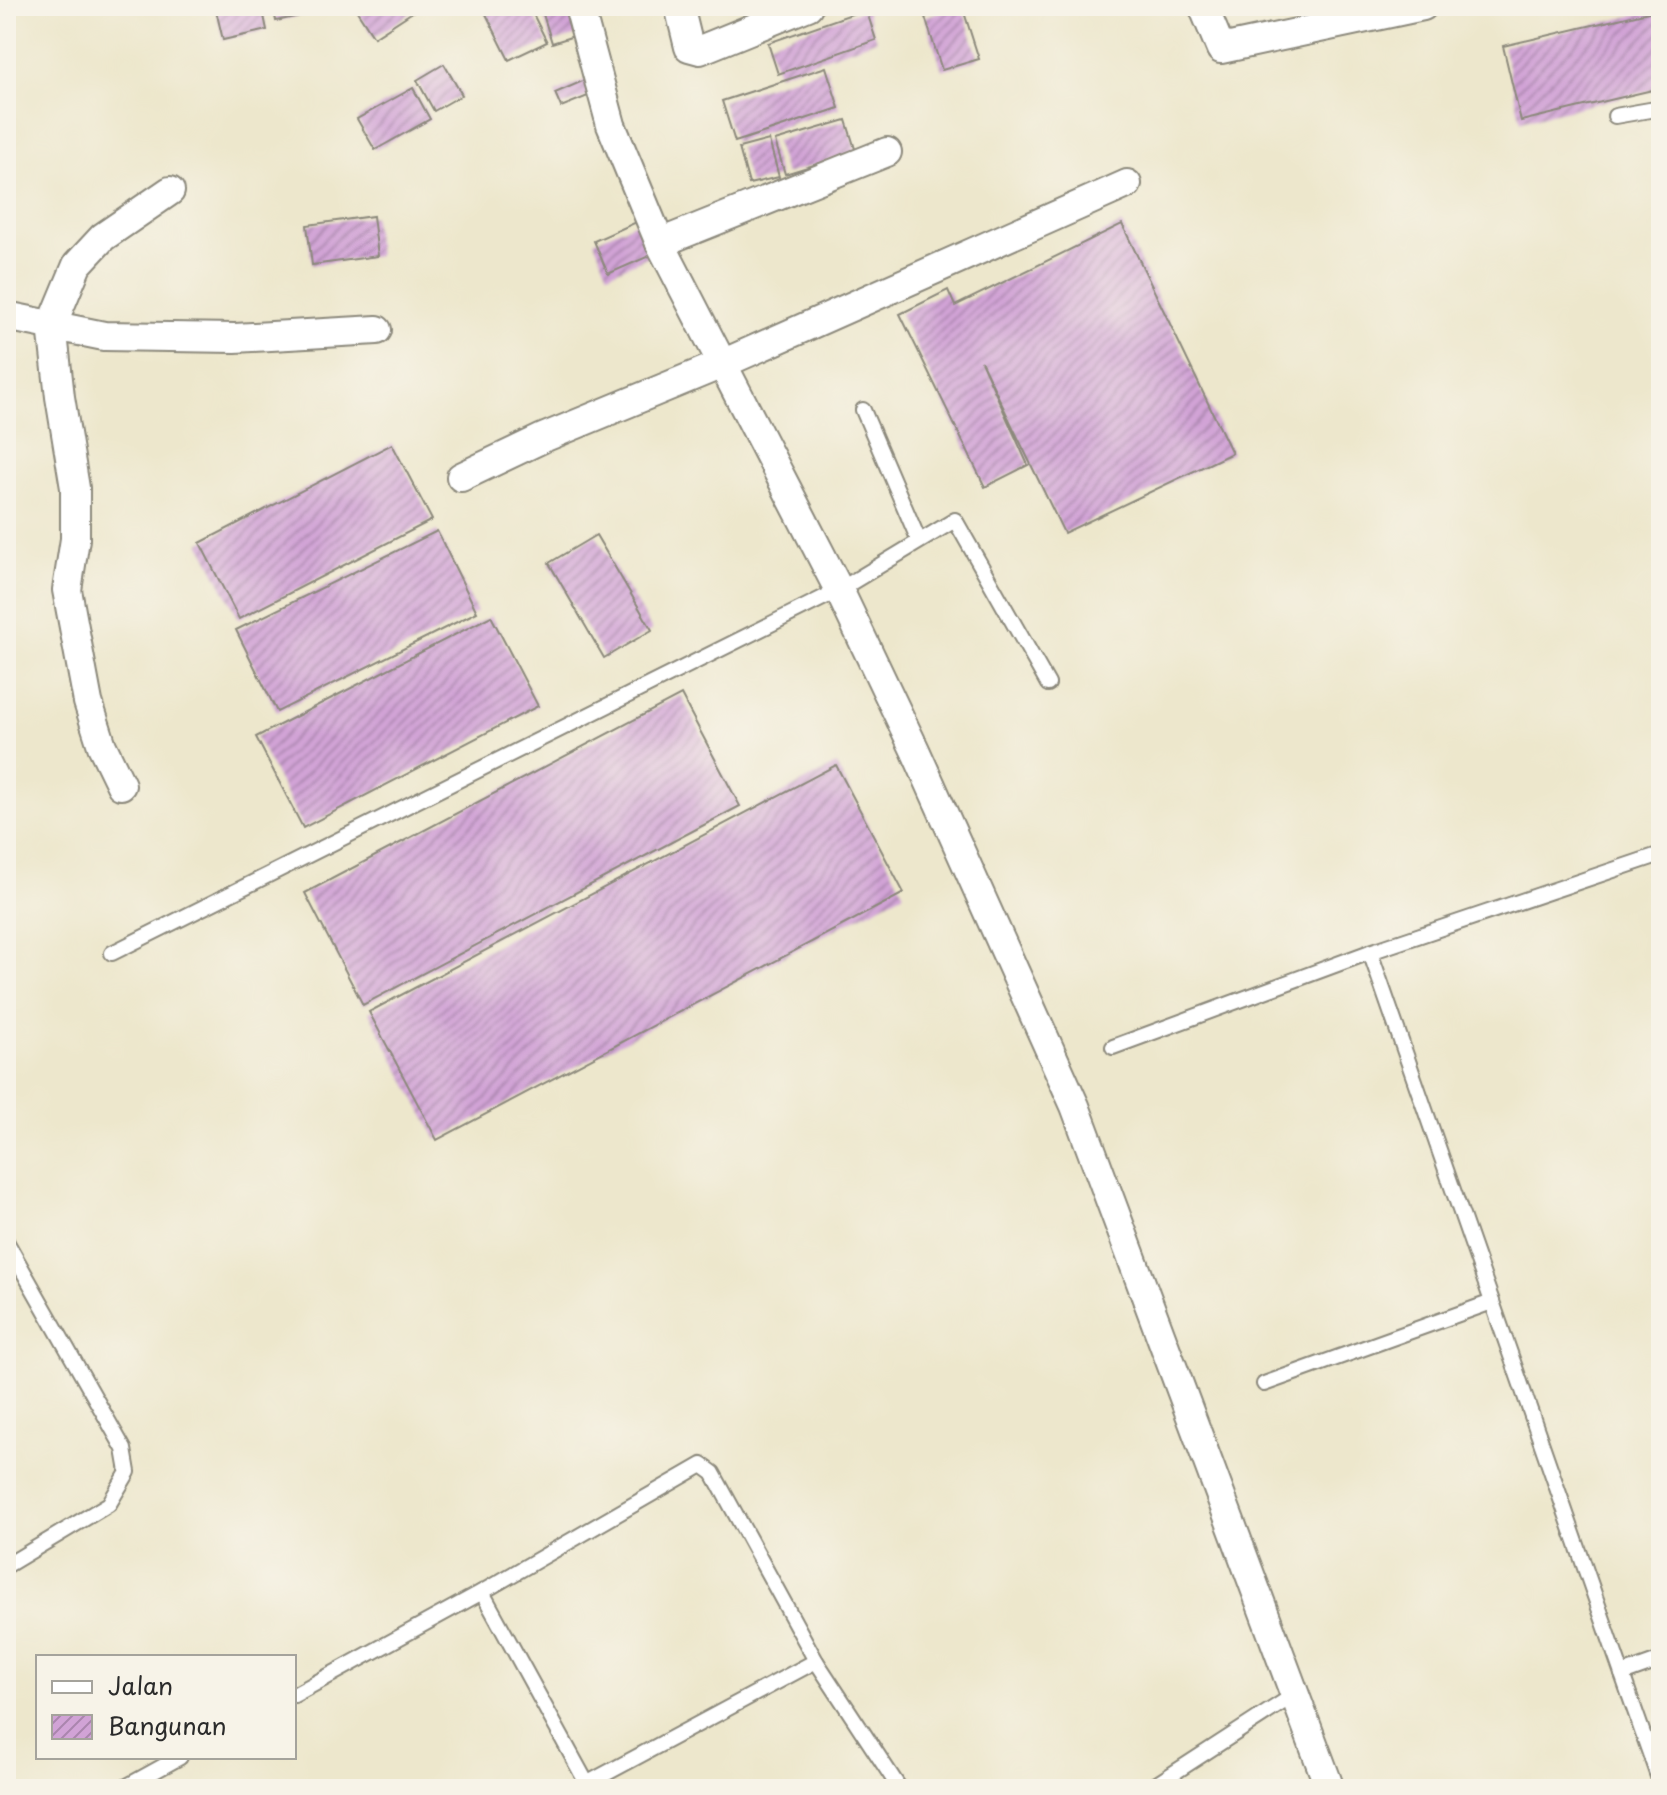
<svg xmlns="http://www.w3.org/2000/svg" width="1667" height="1795" font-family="'Playpen Sans',sans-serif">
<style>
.building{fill:url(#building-hatch)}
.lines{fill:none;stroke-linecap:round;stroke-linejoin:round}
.service-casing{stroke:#8c897c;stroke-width:18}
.minor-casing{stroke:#8c897c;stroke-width:32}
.service{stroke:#fff;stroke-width:14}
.minor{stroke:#fff;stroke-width:28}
</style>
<defs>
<pattern id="building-hatch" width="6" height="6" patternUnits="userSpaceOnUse" patternTransform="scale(2)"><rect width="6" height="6" fill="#d1a3d6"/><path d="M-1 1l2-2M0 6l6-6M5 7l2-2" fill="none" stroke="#aa85ae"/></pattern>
</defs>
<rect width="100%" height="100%" fill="#f7f3e8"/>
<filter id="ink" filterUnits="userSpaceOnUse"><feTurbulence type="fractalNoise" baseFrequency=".0125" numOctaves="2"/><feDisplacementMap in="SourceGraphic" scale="16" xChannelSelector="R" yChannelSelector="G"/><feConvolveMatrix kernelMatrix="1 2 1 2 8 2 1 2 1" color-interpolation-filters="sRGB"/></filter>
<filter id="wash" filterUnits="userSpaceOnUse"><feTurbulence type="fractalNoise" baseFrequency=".006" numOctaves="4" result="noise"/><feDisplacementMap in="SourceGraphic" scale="32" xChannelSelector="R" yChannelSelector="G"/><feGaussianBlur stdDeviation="1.8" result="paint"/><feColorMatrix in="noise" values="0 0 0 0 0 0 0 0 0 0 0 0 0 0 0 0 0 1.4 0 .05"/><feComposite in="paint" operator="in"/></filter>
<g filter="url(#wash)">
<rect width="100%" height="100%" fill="#ede7cc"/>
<g id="blocks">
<!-- building -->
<g class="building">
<polygon points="215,6 262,6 267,30 223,40"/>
<polygon points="273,6 317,6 318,12 276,21"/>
<polygon points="364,6 411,6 414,11 374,37 357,11"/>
<polygon points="482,6 529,6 547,42 509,60"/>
<polygon points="558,6 571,6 580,34 552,43 542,11"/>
<polygon points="959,6 962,6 979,59 942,70 925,17"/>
<polygon points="866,9 876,40 778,74 768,43"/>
<polygon points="1661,9 1661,88 1521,121 1503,46"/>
<polygon points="444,64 462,95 434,111 417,80"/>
<polygon points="826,67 839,108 735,142 722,101"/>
<polygon points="592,77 598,92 561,107 555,93"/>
<polygon points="413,88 430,119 375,150 357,119"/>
<polygon points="846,120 856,152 785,174 775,141"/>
<polygon points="769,140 779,177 749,184 739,148"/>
<polygon points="373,216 378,256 312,265 307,225"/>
<polygon points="641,220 656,253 608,274 594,241"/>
<polygon points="1122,224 1232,453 1064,533 981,361 1028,465 985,487 900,314 948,290 955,306"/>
<polygon points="392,444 432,520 239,619 200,543"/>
<polygon points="437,531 477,612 277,712 236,630"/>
<polygon points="596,535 652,630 604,658 549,563"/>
<polygon points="491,616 538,706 303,828 256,737"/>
<polygon points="681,695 740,806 363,1005 305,893"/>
<polygon points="836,765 904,893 437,1140 369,1012"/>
</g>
</g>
</g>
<g filter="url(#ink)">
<use href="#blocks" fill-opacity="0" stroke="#8c897c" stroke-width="2"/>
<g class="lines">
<!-- service casing -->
<g class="service-casing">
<g id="service">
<polyline points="1615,116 1661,108"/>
<polyline points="863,410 919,541"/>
<polyline points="112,953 839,590 955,520 1048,684"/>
<polyline points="1113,1047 1370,952"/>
<polyline points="6,1241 124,1449 128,1472 109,1504 6,1566"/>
<polyline points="1264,1384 1492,1302"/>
<polyline points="1661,1660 1622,1674 1661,1785"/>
<polyline points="1622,1674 1370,952 1661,854"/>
<polyline points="294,1695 482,1592"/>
<polyline points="122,1789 180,1757"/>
<polyline points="577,1789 816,1661"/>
<polyline points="590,1789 482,1592 702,1465 713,1473 816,1661 900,1789"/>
<polyline points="1149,1789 1294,1695"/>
</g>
</g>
<!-- minor casing -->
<g class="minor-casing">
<g id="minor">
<polyline points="579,6 611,125 660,243 839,590 915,750 1075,1106 1330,1789"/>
<polyline points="679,6 689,47 700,50 808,6"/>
<polyline points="1203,6 1221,49 1423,6"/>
<polyline points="660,243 887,152"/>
<polyline points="6,316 104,336 235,338 377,330"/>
<polyline points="461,477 543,438 722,364 1127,184"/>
<polyline points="121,785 102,746 88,702 67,590 75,539 75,488 60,397 52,325 77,265 103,237 170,191"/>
</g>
</g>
<!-- service -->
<use href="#service" class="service"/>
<!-- minor -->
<use href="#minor" class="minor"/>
</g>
</g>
<!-- margin -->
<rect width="1667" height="1795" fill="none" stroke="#f7f3e8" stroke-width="32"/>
<!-- legend -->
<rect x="36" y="1655" width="260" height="104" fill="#f7f3e8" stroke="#a5a39c" stroke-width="2"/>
<rect x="52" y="1681" width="40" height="12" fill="#ffffff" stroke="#a5a39c" stroke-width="2"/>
<text x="108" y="1695" font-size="24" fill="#2b2b2b">Jalan</text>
<rect x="52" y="1715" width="40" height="24" fill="url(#building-hatch)" stroke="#a5a39c" stroke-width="2"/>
<text x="108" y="1735" font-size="24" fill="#2b2b2b">Bangunan</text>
</svg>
